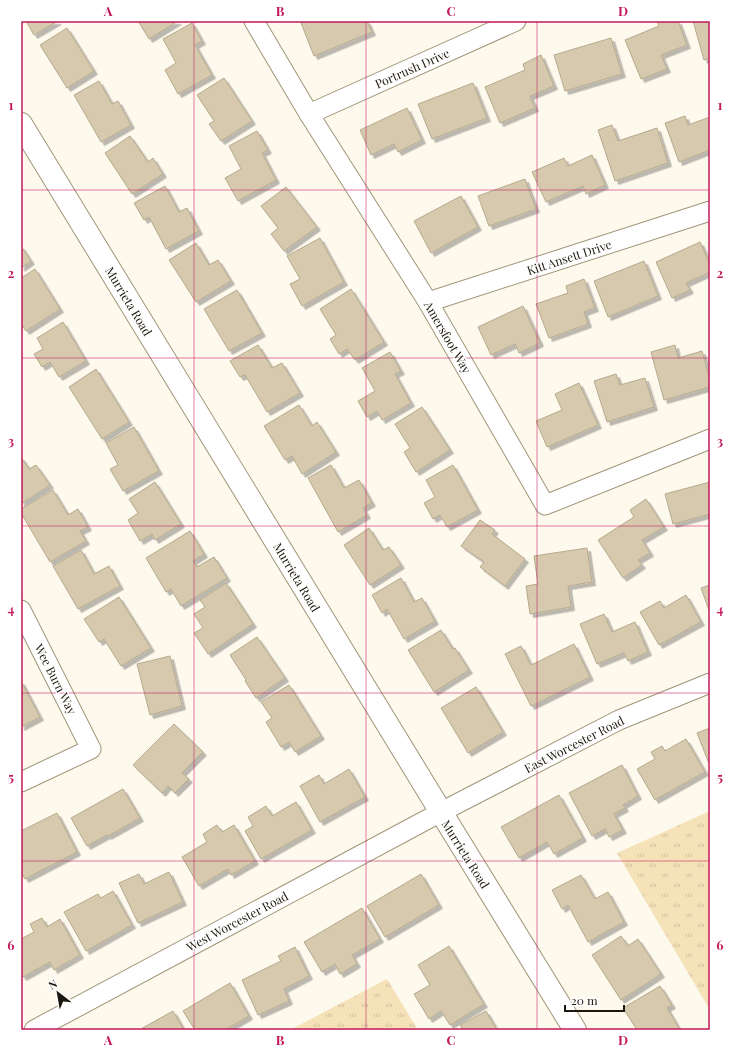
<svg xmlns="http://www.w3.org/2000/svg" width="731" height="1051" font-family="'Playfair Display',serif">
<style>
.grass{fill:url(#grass-tufts)}
.building{fill:#d6c9ad;stroke:#b6a98d;filter:url(#shadow)}
.lines{fill:none;stroke-linecap:round;stroke-linejoin:round}
.street-casing{stroke:#a1957a;stroke-width:21}
.secondary-casing{stroke:#a1957a;stroke-width:24}
.street{stroke:#fff;stroke-width:19}
.secondary{stroke:#fff;stroke-width:22}
.grid{fill:none;stroke:#c2185b;stroke-width:1;stroke-opacity:0.55}
.labels{text-anchor:middle;dominant-baseline:central;stroke-width:3;stroke-linejoin:round;paint-order:stroke}
.street-label{font-size:12px;fill:#1c170c;stroke:#fff}
.neatline{fill:none;stroke:#c2185b;stroke-width:1.5}
.grid-label{font-size:13px;text-anchor:middle;font-weight:bold;fill:#c2185b}
</style>
<defs>
<pattern id="grass-tufts" width="24" height="20" patternUnits="userSpaceOnUse"><rect width="24" height="20" fill="#f5e2b9"/><path d="M3 7l-1-3M5 7V3M7 7l1-3M15 17l-1-3M17 17v-4M19 17l1-3" fill="none" stroke="#d1c19e"/></pattern>
<filter id="shadow"><feDropShadow dx="3.5" dy="3.5" stdDeviation="0" flood-color="#0004"/></filter>
</defs>
<rect width="100%" height="100%" fill="#fef9ed"/>
<!-- grass -->
<g class="grass">
<polygon points="710,811 710,1010 617,853"/>
<polygon points="387,979 418,1030 290,1030"/>
</g>
<!-- building -->
<g class="building">
<polygon points="26,21 58,21 34,35"/>
<polygon points="138,21 178,21 149,39"/>
<polygon points="306,21 367,21 372,32 314,56 301,23"/>
<polygon points="657,21 678,21 687,45 661,55 667,69 641,79 625,40 659,26"/>
<polygon points="693,21 710,21 710,58 704,60"/>
<polygon points="192,23 202,41 195,45 212,75 178,94 165,70 176,63 163,39"/>
<polygon points="67,28 94,71 67,88 40,45"/>
<polygon points="611,38 622,74 565,91 554,55"/>
<polygon points="541,55 554,86 530,96 535,108 500,123 485,87 525,70 523,64"/>
<polygon points="224,78 252,121 221,141 209,124 214,121 197,95"/>
<polygon points="99,81 112,104 118,101 131,125 101,142 74,95"/>
<polygon points="473,83 487,118 432,139 418,104"/>
<polygon points="407,108 422,140 398,152 394,144 371,155 360,130"/>
<polygon points="685,116 688,125 710,117 710,150 679,162 665,123"/>
<polygon points="612,125 618,141 657,128 668,163 615,181 598,130"/>
<polygon points="257,131 268,150 262,153 276,180 238,201 225,178 241,169 229,146"/>
<polygon points="130,136 148,162 153,158 163,174 132,194 105,153"/>
<polygon points="592,155 605,185 586,194 583,186 546,202 532,172 564,158 568,166"/>
<polygon points="525,179 536,209 489,226 478,196"/>
<polygon points="165,186 179,212 187,208 199,231 166,249 149,217 144,220 134,203"/>
<polygon points="286,187 317,227 284,251 271,234 278,228 261,206"/>
<polygon points="461,196 478,227 431,253 414,221"/>
<polygon points="320,238 344,282 302,306 290,284 300,279 287,256"/>
<polygon points="700,242 710,264 710,272 686,283 690,290 672,298 656,262"/>
<polygon points="196,243 209,265 218,260 231,281 196,302 169,260"/>
<polygon points="21,246 31,261 21,268"/>
<polygon points="644,261 658,296 608,317 594,281"/>
<polygon points="35,269 60,309 26,331 21,324 21,310 22,309 21,308 21,278"/>
<polygon points="584,279 595,308 584,312 588,324 549,338 536,304 568,293 566,286"/>
<polygon points="351,289 384,342 355,360 347,349 339,354 330,339 336,335 320,309"/>
<polygon points="237,290 262,333 229,351 204,309"/>
<polygon points="523,306 540,343 519,353 515,344 491,355 478,327"/>
<polygon points="63,322 86,361 59,377 50,362 42,367 34,354 43,349 37,338"/>
<polygon points="258,345 272,368 282,363 300,393 267,412 245,375 240,377 230,361"/>
<polygon points="675,345 678,358 702,351 710,379 710,387 664,400 651,352"/>
<polygon points="390,352 401,371 395,374 411,403 382,420 377,411 367,417 358,401 375,391 362,368"/>
<polygon points="96,369 129,422 102,439 69,387"/>
<polygon points="616,374 620,385 645,378 654,407 607,422 594,381"/>
<polygon points="579,383 598,425 547,447 536,421 562,410 555,394"/>
<polygon points="299,405 312,426 317,422 336,452 302,474 292,456 285,460 264,426"/>
<polygon points="422,407 450,450 416,472 404,452 410,448 395,424"/>
<polygon points="134,427 159,471 123,491 110,469 118,465 106,443"/>
<polygon points="21,457 29,469 36,465 50,485 21,504"/>
<polygon points="331,465 344,488 359,480 372,503 363,508 367,515 338,532 308,478"/>
<polygon points="453,465 478,510 447,527 440,515 433,519 424,503 435,497 426,480"/>
<polygon points="155,482 181,524 155,540 152,534 140,541 128,520 138,513 129,499"/>
<polygon points="710,482 710,514 673,524 665,494"/>
<polygon points="53,490 68,515 78,509 88,527 80,531 86,541 50,562 21,513 21,509"/>
<polygon points="646,499 664,527 642,540 650,553 638,560 642,565 623,578 598,540 634,517 630,510"/>
<polygon points="480,520 495,530 492,534 525,559 505,586 480,567 484,562 461,546"/>
<polygon points="369,528 383,550 389,547 401,565 370,585 344,545"/>
<polygon points="190,531 204,554 193,561 197,567 214,557 227,578 181,606 171,589 166,592 146,558"/>
<polygon points="587,548 592,582 568,586 571,607 530,614 526,586 538,584 534,556"/>
<polygon points="81,550 94,574 109,566 120,586 78,609 53,566"/>
<polygon points="401,578 414,602 422,598 435,621 404,639 387,609 382,613 372,595"/>
<polygon points="226,583 253,624 208,654 194,633 203,628 194,614 205,607 200,600"/>
<polygon points="710,585 710,613 701,588"/>
<polygon points="686,595 701,622 659,645 640,612 660,601 664,608"/>
<polygon points="119,597 151,648 121,666 104,639 99,642 84,619"/>
<polygon points="604,614 612,632 635,622 648,652 628,661 624,653 597,664 580,624"/>
<polygon points="441,630 453,649 455,648 469,670 434,692 408,650"/>
<polygon points="257,637 285,678 256,698 245,681 246,680 230,655"/>
<polygon points="574,644 590,677 531,706 505,654 521,646 531,665"/>
<polygon points="170,656 182,706 150,715 137,664"/>
<polygon points="21,681 40,717 21,727"/>
<polygon points="289,685 321,736 295,752 289,742 281,747 266,722 272,718 261,702"/>
<polygon points="476,687 503,732 468,753 441,708"/>
<polygon points="174,724 203,752 182,773 189,779 175,793 168,786 162,793 133,765"/>
<polygon points="710,728 710,766 697,733"/>
<polygon points="686,739 705,772 655,800 637,769 655,759 651,752 662,746 665,751"/>
<polygon points="622,765 638,796 623,805 625,808 614,814 623,830 609,837 605,829 592,836 569,793"/>
<polygon points="349,769 365,797 320,822 300,786 319,775 324,784"/>
<polygon points="123,789 140,818 108,836 107,835 87,846 71,818"/>
<polygon points="559,795 583,838 554,854 547,842 519,858 501,827"/>
<polygon points="296,802 312,830 261,859 245,831 253,826 248,817 266,806 272,816"/>
<polygon points="57,813 77,852 25,879 21,872 21,831"/>
<polygon points="217,825 222,832 234,825 255,861 231,875 228,869 199,886 182,857 207,842 203,834"/>
<polygon points="169,872 183,902 138,923 119,883 139,874 144,884"/>
<polygon points="421,874 439,905 385,937 367,906"/>
<polygon points="581,875 595,899 608,892 624,922 588,942 568,905 562,909 552,890"/>
<polygon points="113,891 132,925 86,951 64,912 98,894 101,898"/>
<polygon points="362,908 380,939 352,955 357,964 340,974 335,964 322,972 304,942"/>
<polygon points="42,918 47,927 60,919 80,955 54,970 50,962 23,977 21,974 21,939 34,932 30,924"/>
<polygon points="621,936 628,946 638,939 661,974 621,1000 592,955"/>
<polygon points="449,946 484,1004 450,1025 441,1011 429,1019 414,994 430,985 418,965"/>
<polygon points="295,947 309,976 284,989 289,1001 258,1015 242,980 281,961 278,956"/>
<polygon points="230,983 249,1016 225,1030 195,1030 183,1011"/>
<polygon points="660,986 672,1005 667,1008 680,1030 637,1030 623,1008"/>
<polygon points="173,1011 184,1030 139,1030"/>
<polygon points="486,1011 497,1030 463,1030 460,1025"/>
</g>
<g class="lines">
<!-- street casing -->
<g class="street-casing">
<g id="street">
<polyline points="254,21 309,114 428,302 545,505 710,439"/>
<polyline points="309,114 516,21"/>
<polyline points="428,302 710,211"/>
<polyline points="21,610 91,749 21,782"/>
<polyline points="34,1030 441,812 619,720 710,683"/>
</g>
</g>
<!-- secondary casing -->
<g class="secondary-casing">
<polyline id="secondary" points="21,124 441,812 575,1030"/>
</g>
<!-- street -->
<use href="#street" class="street"/>
<!-- secondary -->
<use href="#secondary" class="secondary"/>
</g>
<!-- grid -->
<path class="grid" d="M194 21V1030M366 21V1030M537 21V1030M21 190H710M21 358H710M21 526H710M21 693H710M21 861H710"/>
<g class="labels">
<!-- street labels -->
<g class="street-label">
<text transform="translate(412 68) rotate(-24)">Portrush Drive</text>
<text transform="translate(569 257) rotate(-18)">Kitt Ansett Drive</text>
<text transform="translate(129 301) rotate(59)">Murrieta Road</text>
<text transform="translate(448 337) rotate(60)">Amersfoot Way</text>
<text transform="translate(297 577) rotate(59)">Murrieta Road</text>
<text transform="translate(56 679) rotate(63)">Wee Burn Way</text>
<text transform="translate(574 744) rotate(-27)">East Worcester Road</text>
<text transform="translate(466 854) rotate(58)">Murrieta Road</text>
<text transform="translate(237 921) rotate(-28)">West Worcester Road</text>
</g>
</g>
<!-- border -->
<rect width="731" height="1051" fill="none" stroke="#ffffff" stroke-width="44"/>
<!-- north arrow -->
<g transform="translate(58 993) rotate(329)" stroke="#ffffff" stroke-width="3" paint-order="stroke">
<path d="M0-3L7 15L0 10L-7 15Z" fill="#1c170c"/>
<text y="-6" font-size="11" font-weight="bold" text-anchor="middle" fill="#1c170c">N</text>
</g>
<!-- scale -->
<path d="M565 1005v6h59v-6" fill="none" stroke="#1c170c" stroke-width="2"/>
<text x="571" y="1005" font-size="12" fill="#1c170c" stroke="#ffffff" stroke-width="3" paint-order="stroke">20 m</text>
<rect x="22" y="22" width="687" height="1007" class="neatline"/>
<g class="grid-label">
<text x="108" y="16">A</text>
<text x="280" y="16">B</text>
<text x="451" y="16">C</text>
<text x="623" y="16">D</text>
<text x="11" y="110">1</text>
<text x="720" y="110">1</text>
<text x="11" y="278">2</text>
<text x="720" y="278">2</text>
<text x="11" y="446">3</text>
<text x="720" y="446">3</text>
<text x="11" y="614">4</text>
<text x="720" y="614">4</text>
<text x="11" y="782">5</text>
<text x="720" y="782">5</text>
<text x="11" y="950">6</text>
<text x="720" y="950">6</text>
<text x="108" y="1045">A</text>
<text x="280" y="1045">B</text>
<text x="451" y="1045">C</text>
<text x="623" y="1045">D</text>
</g>
</svg>
